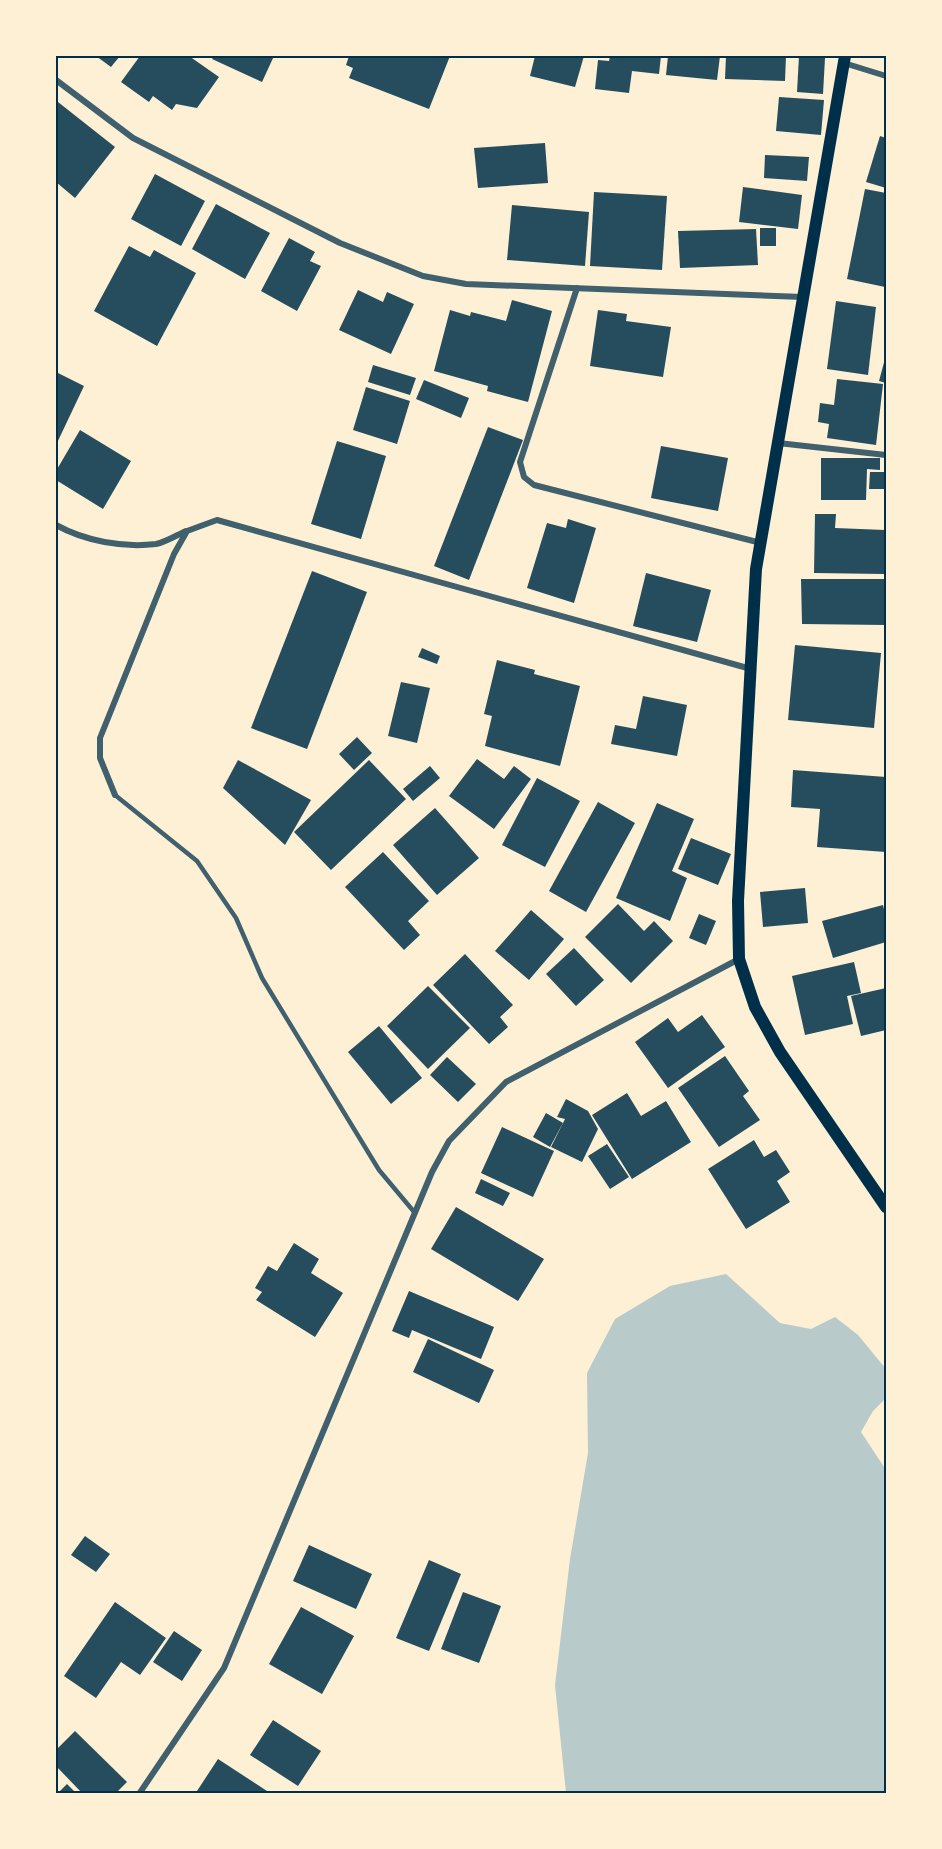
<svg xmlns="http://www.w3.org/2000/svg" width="942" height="1849" font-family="Overpass,sans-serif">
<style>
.green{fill:#b9caca}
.building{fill:#264d5e}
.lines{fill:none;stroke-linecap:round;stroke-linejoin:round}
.service{stroke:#3f606c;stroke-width:4.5}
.minor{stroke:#3f606c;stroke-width:6}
.secondary{stroke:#003049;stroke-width:12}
.neatline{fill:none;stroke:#003049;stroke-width:2}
</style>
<rect width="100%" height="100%" fill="#fdf0d5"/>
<!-- green -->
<polygon class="green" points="726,1274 780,1323 811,1329 835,1317 858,1335 886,1369 886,1398 873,1411 861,1432 886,1470 886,1793 566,1793 555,1685 570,1559 588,1453 587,1373 615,1319 670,1286"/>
<!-- building -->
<g class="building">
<polygon points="96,56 120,56 111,67"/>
<polygon points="140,56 189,56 219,77 197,108 176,104 172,110 153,96 149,102 121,82"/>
<polygon points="214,56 274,56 262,82 212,59"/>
<polygon points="349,56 450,56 429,109 349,78 353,68 346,65"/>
<polygon points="535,56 584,56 575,87 530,76"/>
<polygon points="610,56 661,56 659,74 632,71 629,93 595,89 598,60 609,61"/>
<polygon points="668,56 720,56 717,80 666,75"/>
<polygon points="726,56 786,56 785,81 725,79"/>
<polygon points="799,56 825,58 823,94 797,92"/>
<polygon points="779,97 824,100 821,135 776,131"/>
<polygon points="58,102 115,147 75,198 56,182 56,104"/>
<polygon points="880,136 886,138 886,188 866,182"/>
<polygon points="545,143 548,183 478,188 474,148"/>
<polygon points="765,155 809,157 807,181 764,178"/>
<polygon points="155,174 205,201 181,246 131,219"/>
<polygon points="743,187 802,195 798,229 739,222"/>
<polygon points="865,189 886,193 885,287 847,279"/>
<polygon points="594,192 667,196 662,270 590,266"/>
<polygon points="216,204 270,233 245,279 192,249"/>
<polygon points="512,205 589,212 585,266 507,260"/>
<rect x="760" y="228" width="16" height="18"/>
<polygon points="756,229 758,265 680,268 678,231"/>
<polygon points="289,238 315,252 310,261 321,266 297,311 261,291"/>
<polygon points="129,246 150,257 154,250 196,273 157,346 94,311"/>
<polygon points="358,290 383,302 387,292 414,304 391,354 339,330"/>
<polygon points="512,300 552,311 528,402 487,391 488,386 434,371 450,310 470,316 471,312 506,321"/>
<polygon points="836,301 876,307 868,375 827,369"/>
<polygon points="598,310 627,314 626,321 671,327 663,377 590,366"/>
<polygon points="886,355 886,383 879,381"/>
<polygon points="373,365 416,378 410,395 368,382"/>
<polygon points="56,372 84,386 56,445"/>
<polygon points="837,379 883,384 876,445 827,438 829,424 818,422 820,403 834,405"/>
<polygon points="424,380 469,398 461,418 416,399"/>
<polygon points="366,387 410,401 397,444 353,430"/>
<polygon points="488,427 523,440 469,580 434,566"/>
<polygon points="80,430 131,461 103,509 56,480 56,471"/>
<polygon points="337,441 386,456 361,539 311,524"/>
<polygon points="661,446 728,458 718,511 651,498"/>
<polygon points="821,458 880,458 880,470 867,469 866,500 821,500"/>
<polygon points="870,472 886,472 886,489 869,489"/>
<polygon points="815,514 836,514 835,528 885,530 884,574 814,573"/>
<polygon points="568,519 596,528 574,603 527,588 547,523 566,528"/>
<polygon points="312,571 367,592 307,749 251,728"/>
<polygon points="646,573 711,590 697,642 633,626"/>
<polygon points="801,579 886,579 886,625 802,624"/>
<polygon points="795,645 881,653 874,728 788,720"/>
<polygon points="422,648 440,656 437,664 418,657"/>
<polygon points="497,660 535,670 534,674 580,686 560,766 485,746 492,716 484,714"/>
<polygon points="401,682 430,688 417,743 388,736"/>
<polygon points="643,696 687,705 677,756 611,744 615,725 636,729"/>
<polygon points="357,737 372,753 354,770 339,754"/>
<polygon points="477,759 504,779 514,766 531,779 494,829 449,796"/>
<polygon points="238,760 311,800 285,845 223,788"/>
<polygon points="369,760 406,799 331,870 294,832"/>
<polygon points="430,766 440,778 413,801 403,789"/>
<polygon points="793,770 886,777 886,852 817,847 820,809 791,807"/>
<polygon points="537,778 580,801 545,867 502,845"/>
<polygon points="598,802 635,823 586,912 549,891"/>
<polygon points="657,803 694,819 672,871 687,878 670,921 616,898"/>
<polygon points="435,808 479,858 437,895 393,845"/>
<polygon points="691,838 731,854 718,885 678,869"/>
<polygon points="383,852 429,901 408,921 420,935 404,950 345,887"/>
<polygon points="805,888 808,923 763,927 760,892"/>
<polygon points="618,904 644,931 654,921 673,941 631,983 585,937"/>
<polygon points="883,905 886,918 886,942 833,958 822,921"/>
<polygon points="531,910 564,939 529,980 495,951"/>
<polygon points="699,914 716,921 706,945 689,938"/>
<polygon points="574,948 604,980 576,1006 546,974"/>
<polygon points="465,954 513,1005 500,1017 508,1027 489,1044 433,985"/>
<polygon points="854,962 861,993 847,996 853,1024 805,1035 792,976"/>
<polygon points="428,986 470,1028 428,1069 387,1026"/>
<polygon points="886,988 886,1030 861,1036 851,996"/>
<polygon points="702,1015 725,1047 668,1088 635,1042 668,1018 678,1032"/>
<polygon points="379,1026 422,1078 391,1104 348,1052"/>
<polygon points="725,1056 749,1091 743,1096 760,1120 719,1147 678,1088"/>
<polygon points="447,1057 476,1084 458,1102 430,1075"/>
<polygon points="627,1093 641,1116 666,1101 691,1142 632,1179 592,1115"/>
<polygon points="566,1099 588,1111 598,1129 582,1162 551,1147 565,1119 557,1117"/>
<polygon points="546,1113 563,1123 550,1147 533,1137"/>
<polygon points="502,1127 554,1151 533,1197 481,1173"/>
<polygon points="754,1140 764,1157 776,1150 790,1172 777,1181 790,1202 746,1229 708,1169"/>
<polygon points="607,1144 629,1177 610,1189 588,1156"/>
<polygon points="481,1179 510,1193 503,1206 475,1193"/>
<polygon points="456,1207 544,1259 518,1301 431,1249"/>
<polygon points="294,1243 319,1259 311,1273 343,1293 315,1337 256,1300 262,1292 255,1288 268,1266 277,1271"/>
<polygon points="409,1291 494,1327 481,1359 412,1330 409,1338 392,1331"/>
<polygon points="428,1339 494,1370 479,1403 413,1372"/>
<polygon points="85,1536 110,1554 96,1572 71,1555"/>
<polygon points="309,1545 372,1574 356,1609 293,1581"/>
<polygon points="429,1560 461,1574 429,1651 396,1638"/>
<polygon points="463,1592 501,1606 479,1663 441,1649"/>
<polygon points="115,1602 166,1638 140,1675 121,1662 96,1698 64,1676"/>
<polygon points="301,1607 354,1636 322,1694 269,1664"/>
<polygon points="174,1631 202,1650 182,1681 153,1662"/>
<polygon points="273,1720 321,1751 298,1786 250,1755"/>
<polygon points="75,1731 127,1782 115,1794 83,1794 56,1766 56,1750"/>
<polygon points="218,1759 267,1791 265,1794 195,1794"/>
<polygon points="67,1784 77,1794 57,1794"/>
</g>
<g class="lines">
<!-- service -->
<polyline class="service" points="115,795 197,861 236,918 262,978 379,1170 415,1213"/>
<!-- minor -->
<g class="minor">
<polyline points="844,63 886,76"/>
<polyline points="56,80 133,138 340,243 423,276 466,284 803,297"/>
<polyline points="577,288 520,462 524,477 534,485 761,543"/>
<polyline points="778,443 886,455"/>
<path d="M56 525C85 541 123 548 156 544 166 542 177 535 186 531"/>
<polyline points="115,795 100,758 100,738 174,554 187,531 217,520 751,669"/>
<polyline points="139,1794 224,1668 432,1172 449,1141 506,1082 739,959"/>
</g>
<!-- secondary -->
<polyline class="secondary" points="845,56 756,569 738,901 739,959 755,1007 780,1052 886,1207"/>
</g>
<!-- border -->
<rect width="942" height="1849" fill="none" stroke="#fdf0d5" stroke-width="114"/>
<rect x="57" y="57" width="828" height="1735" class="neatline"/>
</svg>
